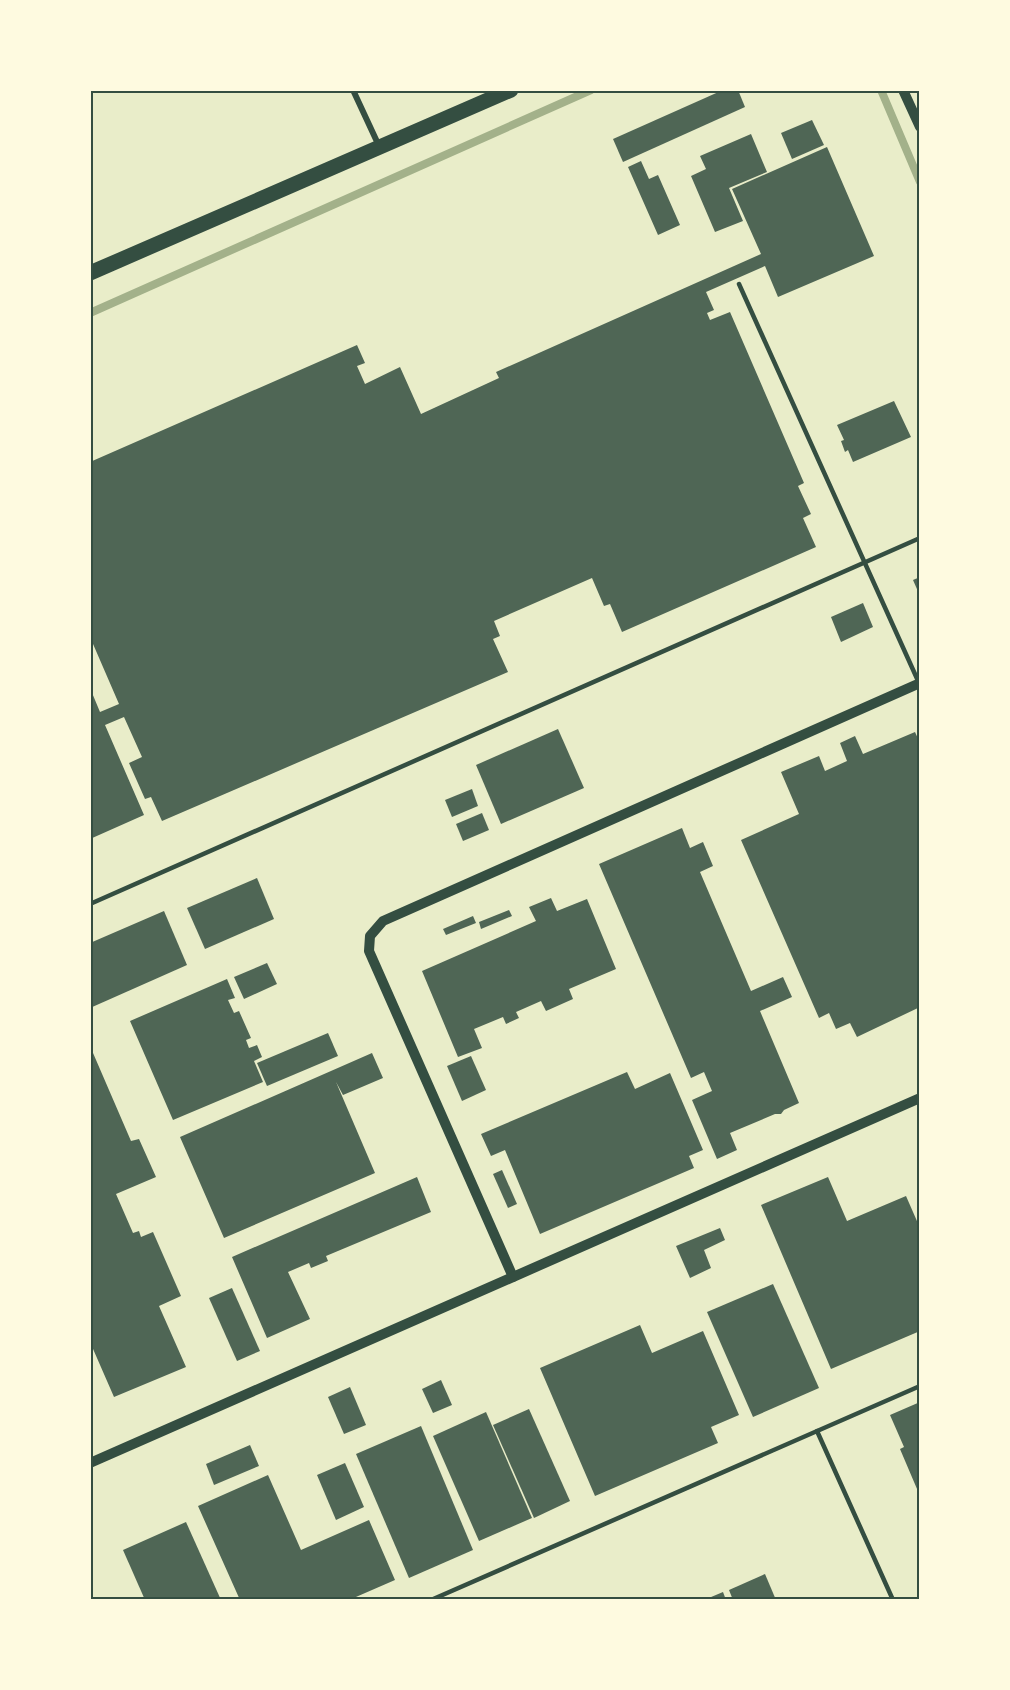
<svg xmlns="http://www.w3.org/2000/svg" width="1010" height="1690" font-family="'Source Serif 4',serif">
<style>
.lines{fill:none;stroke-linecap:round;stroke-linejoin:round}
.stream{stroke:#a3b18a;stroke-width:8}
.building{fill:#4f6655}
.service{stroke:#344e41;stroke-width:4.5}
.minor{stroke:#344e41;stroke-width:6}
.tertiary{stroke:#344e41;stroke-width:10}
.primary{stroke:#344e41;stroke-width:15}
.neatline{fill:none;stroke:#344e41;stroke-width:2}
</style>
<rect width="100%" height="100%" fill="#e9edc9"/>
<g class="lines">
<!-- stream -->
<g class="stream">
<polyline points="881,90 920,182"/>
<polyline points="90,313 591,90"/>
</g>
</g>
<!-- building -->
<g class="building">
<polygon points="723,90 738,90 745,107 623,162 613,139"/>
<polygon points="812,120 824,145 792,159 781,133"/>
<polygon points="751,134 767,172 729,188 743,221 715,232 691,176 706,169 700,156"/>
<polygon points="827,147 874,256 778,297 765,266 706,292 714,310 707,313 710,320 730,312 804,483 798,486 811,514 803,518 816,547 622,632 610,604 604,606 592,578 494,621 500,636 493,639 508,672 162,821 151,797 145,799 129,763 142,757 124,717 105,725 144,815 90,839 90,688 100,712 119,704 90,637 90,462 357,345 365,363 357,366 365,384 400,367 421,414 499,378 496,372 761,254 732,189"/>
<polygon points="641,161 649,179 658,175 680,225 658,235 628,167"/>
<polygon points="894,401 911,437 853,462 848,450 845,452 841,441 844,440 837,425"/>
<polygon points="920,577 920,596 913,580"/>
<polygon points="863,603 873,627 841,642 831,617"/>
<polygon points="558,729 584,788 501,824 476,765"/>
<polygon points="915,732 920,743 920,1007 857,1037 850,1023 836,1029 829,1013 819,1018 741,840 799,814 781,772 819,756 825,771 847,761 840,743 855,736 863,754"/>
<polygon points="472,789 478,806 452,817 445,800"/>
<polygon points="482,813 489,830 463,841 456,824"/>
<polygon points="682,828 690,848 703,842 713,866 700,872 751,991 783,977 792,997 760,1011 799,1103 784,1110 781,1114 775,1114 730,1133 737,1150 717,1159 692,1100 712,1091 704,1072 691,1078 599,864"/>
<polygon points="257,878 274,919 205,949 187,908"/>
<polygon points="551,898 557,911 587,899 616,969 569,989 573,999 546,1011 541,1001 516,1012 519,1018 506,1024 503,1017 474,1029 482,1048 458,1057 422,971 536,921 529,907"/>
<polygon points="509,910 512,916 481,929 479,922"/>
<polygon points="164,911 187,965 90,1008 90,943"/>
<polygon points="473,916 476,923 446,935 443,929"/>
<polygon points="267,963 277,984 244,999 234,977"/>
<polygon points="227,979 235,998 228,1000 234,1013 239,1011 251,1038 246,1040 249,1048 257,1045 262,1057 254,1061 263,1082 173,1120 130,1021"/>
<polygon points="328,1033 338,1056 267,1086 257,1063"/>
<polygon points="90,1046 131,1141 139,1139 156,1177 116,1194 133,1233 139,1231 141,1237 153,1232 181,1296 159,1306 186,1367 114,1397 90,1342"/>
<polygon points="372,1053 383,1078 343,1095 336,1082 375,1173 224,1238 180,1137"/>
<polygon points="471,1056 486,1090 462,1101 447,1066"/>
<polygon points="627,1072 635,1089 670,1073 703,1150 689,1156 694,1168 540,1234 505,1150 491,1156 481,1134"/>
<polygon points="502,1170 517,1204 508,1208 493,1174"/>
<polygon points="417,1177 431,1212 326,1256 328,1261 311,1268 309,1263 288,1272 310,1319 267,1338 232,1257"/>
<polygon points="828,1177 847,1221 906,1196 920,1228 920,1331 831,1369 761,1205"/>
<polygon points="720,1228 725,1240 704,1250 711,1268 690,1278 676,1246"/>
<polygon points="773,1284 819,1388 753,1417 707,1312"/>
<polygon points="232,1288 260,1351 237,1361 209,1298"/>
<polygon points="640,1325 652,1353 703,1331 739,1415 711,1427 718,1443 595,1496 540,1368"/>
<polygon points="441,1380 452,1405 433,1413 422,1389"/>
<polygon points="350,1387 366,1425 344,1434 328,1397"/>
<polygon points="920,1402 920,1496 900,1449 904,1447 890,1415"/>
<polygon points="529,1409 570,1501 534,1518 493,1425"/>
<polygon points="486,1412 532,1518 479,1541 433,1436"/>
<polygon points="421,1426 473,1550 409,1578 356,1454"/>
<polygon points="250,1445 259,1466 214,1485 206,1464"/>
<polygon points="345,1463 364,1507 336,1520 317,1475"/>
<polygon points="268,1475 301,1550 369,1520 395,1580 349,1600 240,1600 198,1506"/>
<polygon points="186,1522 221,1600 145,1600 123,1550"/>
<polygon points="765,1574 776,1600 733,1600 729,1590"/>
<polygon points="723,1592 726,1600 704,1600"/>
</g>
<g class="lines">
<!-- service -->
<g class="service">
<polyline points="739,284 919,683"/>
<polyline points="90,904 920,538"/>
<polyline points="817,1431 893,1600"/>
<polyline points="431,1600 920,1386"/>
</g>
<!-- minor -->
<polyline class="minor" points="353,90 379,146"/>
<!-- tertiary -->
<g class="tertiary">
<polyline points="903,90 920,127"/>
<polyline points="513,1277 369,951 370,936 383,921 920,683"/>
<polyline points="90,1463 920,1098"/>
</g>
<!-- primary -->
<polyline class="primary" points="90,273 511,90"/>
</g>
<!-- border -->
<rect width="1010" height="1690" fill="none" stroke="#fefae0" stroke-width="183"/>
<rect x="92" y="92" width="826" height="1506" class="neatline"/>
</svg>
